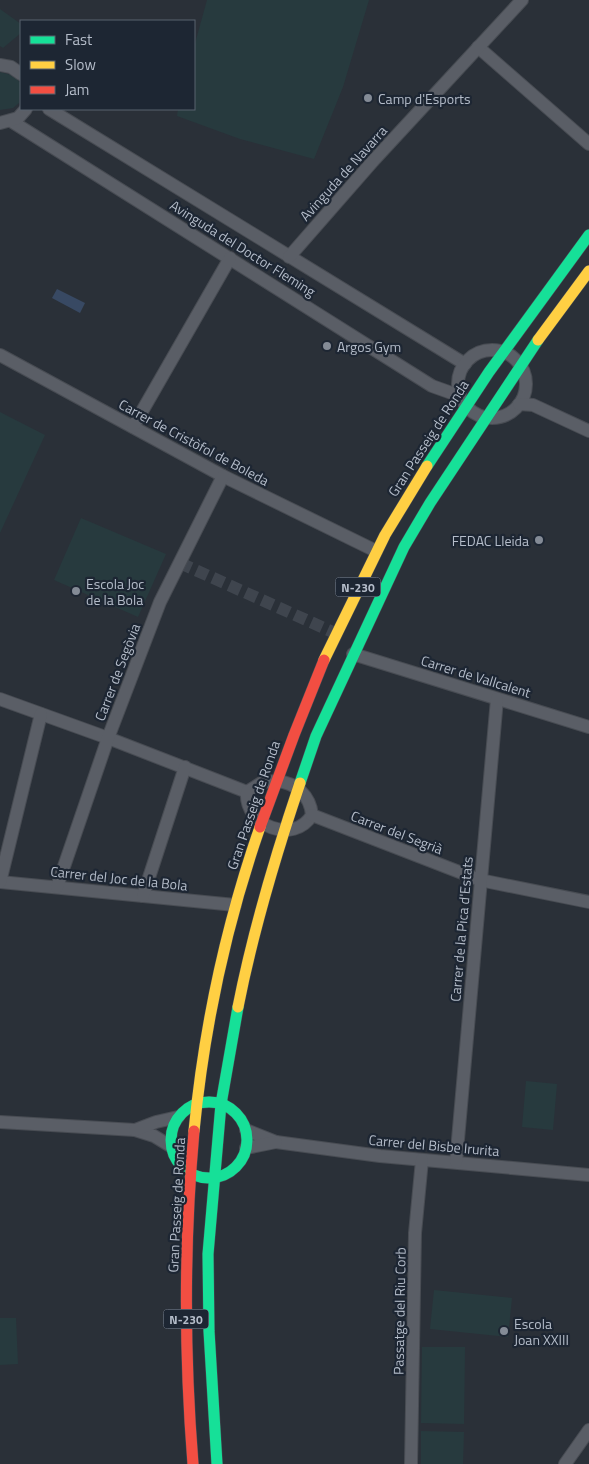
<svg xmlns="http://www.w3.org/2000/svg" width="589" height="1464" font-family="'Titillium Web',sans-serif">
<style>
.green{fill:#273a3e}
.water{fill:#384963}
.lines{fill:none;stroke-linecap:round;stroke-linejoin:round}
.street-tunnel{stroke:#3f454e;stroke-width:12;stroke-dasharray:12 6;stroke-linecap:butt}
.street-casing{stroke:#484c53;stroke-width:14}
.fast-casing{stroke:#484c55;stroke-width:12}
.slow-casing{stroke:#484c55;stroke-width:12}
.jam-casing{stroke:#484c55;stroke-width:12}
.street{stroke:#5a5e66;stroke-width:12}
.fast{stroke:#16e098;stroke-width:11}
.slow{stroke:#ffcf43;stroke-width:11}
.jam{stroke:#f24e42;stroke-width:11}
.poi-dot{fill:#848b96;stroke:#1d2633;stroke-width:2}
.labels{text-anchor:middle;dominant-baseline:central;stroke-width:4.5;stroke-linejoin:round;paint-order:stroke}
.shield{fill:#1d2633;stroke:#878f9c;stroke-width:1}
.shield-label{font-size:12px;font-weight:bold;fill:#b4bcc9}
.poi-label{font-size:14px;fill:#b4bcc9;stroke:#1d2633;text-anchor:start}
.street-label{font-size:14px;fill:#b4bcc9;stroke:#1d2633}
</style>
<rect width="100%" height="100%" fill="#2a3038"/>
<!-- green -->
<g class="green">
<polygon points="207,0 369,0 343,87 314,159 240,139 177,116 178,109 194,109 194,47"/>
<polygon points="0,9 21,24 21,33 3,48 0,46"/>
<polygon points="0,72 15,76 21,84 19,103 13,108 0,110"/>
<polygon points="0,412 45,435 0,533"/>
<polygon points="81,518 166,554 138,617 54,580"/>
<polygon points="526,1081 557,1084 553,1130 522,1127"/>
<polygon points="434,1290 512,1298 508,1337 430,1329"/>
<polygon points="0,1318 16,1318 18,1364 0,1365"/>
<polygon points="422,1347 465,1347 464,1424 421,1423"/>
<polygon points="421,1431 464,1432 463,1464 421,1464"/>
</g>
<!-- water -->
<polygon class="water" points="57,289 85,303 80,313 52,298"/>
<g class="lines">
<!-- street-tunnel -->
<polyline class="street-tunnel" points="180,563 335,633"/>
<!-- street casing -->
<g class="street-casing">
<g id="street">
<polyline points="478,47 589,144"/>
<polyline points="0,65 11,67 21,74"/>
<polyline points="49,109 465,364"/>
<polyline points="11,121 432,386 460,396"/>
<polyline points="0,123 18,118 26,109"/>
<polyline points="289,257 373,161 522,0"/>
<circle cx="492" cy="384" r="34"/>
<polyline points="0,355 223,476 376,551"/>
<polyline points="519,404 533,405 589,431"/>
<polyline points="133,427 230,258"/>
<polyline points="353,654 589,727"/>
<polyline points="0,699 108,738 247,792"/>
<path d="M277 781C296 783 310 795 312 815 294 845 244 826 247 792L263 782Z"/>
<polyline points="312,815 480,880 589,902"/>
<polyline points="0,882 235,905"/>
<polyline points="0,882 41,714"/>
<polyline points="57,887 108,738 160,602 223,476"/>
<polyline points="143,896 185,767"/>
<polyline points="0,1122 135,1130 154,1136 172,1147"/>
<polyline points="135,1130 156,1122 178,1117"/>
<polyline points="246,1130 276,1142 380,1156 589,1175"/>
<polyline points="246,1148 276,1142"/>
<polyline points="456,1162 497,699"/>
<polyline points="411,1464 415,1233 422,1160"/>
<polyline points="565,1464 589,1430"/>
</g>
</g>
<!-- fast casing -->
<g class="fast-casing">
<g id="fast">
<polyline points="427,466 489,372 589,235"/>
<polyline points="300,783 316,736 404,547 430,503 538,340"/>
<circle cx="209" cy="1140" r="38"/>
<polyline points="217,1464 209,1331 208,1254 221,1104 238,1007"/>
</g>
</g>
<!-- slow casing -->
<g class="slow-casing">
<g id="slow">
<polyline points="538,340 589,271"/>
<polyline points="324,660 385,535 427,466"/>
<path d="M238 1007C253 931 275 857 300 783"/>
<path d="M194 1131C204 1028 226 925 260 827"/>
</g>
</g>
<!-- jam casing -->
<g class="jam-casing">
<g id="jam">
<polyline points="260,827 294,735 324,660"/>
<path d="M193 1464C184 1352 184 1242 194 1131"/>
</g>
</g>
<!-- street -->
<use href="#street" class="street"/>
<!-- fast -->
<use href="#fast" class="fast"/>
<!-- slow -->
<use href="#slow" class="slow"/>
<!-- jam -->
<use href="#jam" class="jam"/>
</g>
<!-- markers -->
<g class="poi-dot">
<circle cx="368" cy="98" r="5"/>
<circle cx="327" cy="346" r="5"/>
<circle cx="539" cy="540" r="5"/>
<circle cx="76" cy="591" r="5"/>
<circle cx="504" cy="1331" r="5"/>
</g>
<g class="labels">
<!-- shield labels -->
<g class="shield">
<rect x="335.5" y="577.5" width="45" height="19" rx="4"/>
<rect x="163.5" y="1309.5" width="45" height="19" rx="4"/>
</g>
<g class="shield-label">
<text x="358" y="587">N-230</text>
<text x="186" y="1319">N-230</text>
</g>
<!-- poi labels -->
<g class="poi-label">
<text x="378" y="98">Camp d'Esports</text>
<text x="337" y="346">Argos Gym</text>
<text x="529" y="540" text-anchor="end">FEDAC Lleida</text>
<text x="86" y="583">Escola Joc<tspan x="86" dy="16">de la Bola</tspan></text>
<text x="514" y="1323">Escola<tspan x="514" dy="16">Joan XXIII</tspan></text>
</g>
<!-- street labels -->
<g class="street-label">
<text transform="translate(343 173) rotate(-48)">Avinguda de Navarra</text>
<text transform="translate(243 248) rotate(32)">Avinguda del Doctor Fleming</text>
<text transform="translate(428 438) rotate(-57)">Gran Passeig de Ronda</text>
<text transform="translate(194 442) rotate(28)">Carrer de Cristòfol de Boleda</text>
<text transform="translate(117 672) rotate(-69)">Carrer de Segòvia</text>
<text transform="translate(476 676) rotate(17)">Carrer de Vallcalent</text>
<text transform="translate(253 805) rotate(-71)">Gran Passeig de Ronda</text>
<text transform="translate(397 832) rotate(21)">Carrer del Segrià</text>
<text transform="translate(119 878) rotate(6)">Carrer del Joc de la Bola</text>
<text transform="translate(461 929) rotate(-85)">Carrer de la Pica d'Estats</text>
<text transform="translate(434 1145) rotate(5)">Carrer del Bisbe Irurita</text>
<text transform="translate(176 1205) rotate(-87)">Gran Passeig de Ronda</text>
<text transform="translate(399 1311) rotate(-89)">Passatge del Riu Corb</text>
</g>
</g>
<!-- legend -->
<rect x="20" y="20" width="175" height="90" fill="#1d2633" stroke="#59626f"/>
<rect x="30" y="36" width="25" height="8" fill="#16e098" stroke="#59626f"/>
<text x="65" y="45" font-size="15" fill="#b4bcc9">Fast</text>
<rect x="30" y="61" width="25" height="8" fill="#ffcf43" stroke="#59626f"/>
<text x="65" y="70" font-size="15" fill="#b4bcc9">Slow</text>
<rect x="30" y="86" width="25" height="8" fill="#f24e42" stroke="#59626f"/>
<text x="65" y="95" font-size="15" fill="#b4bcc9">Jam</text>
</svg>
